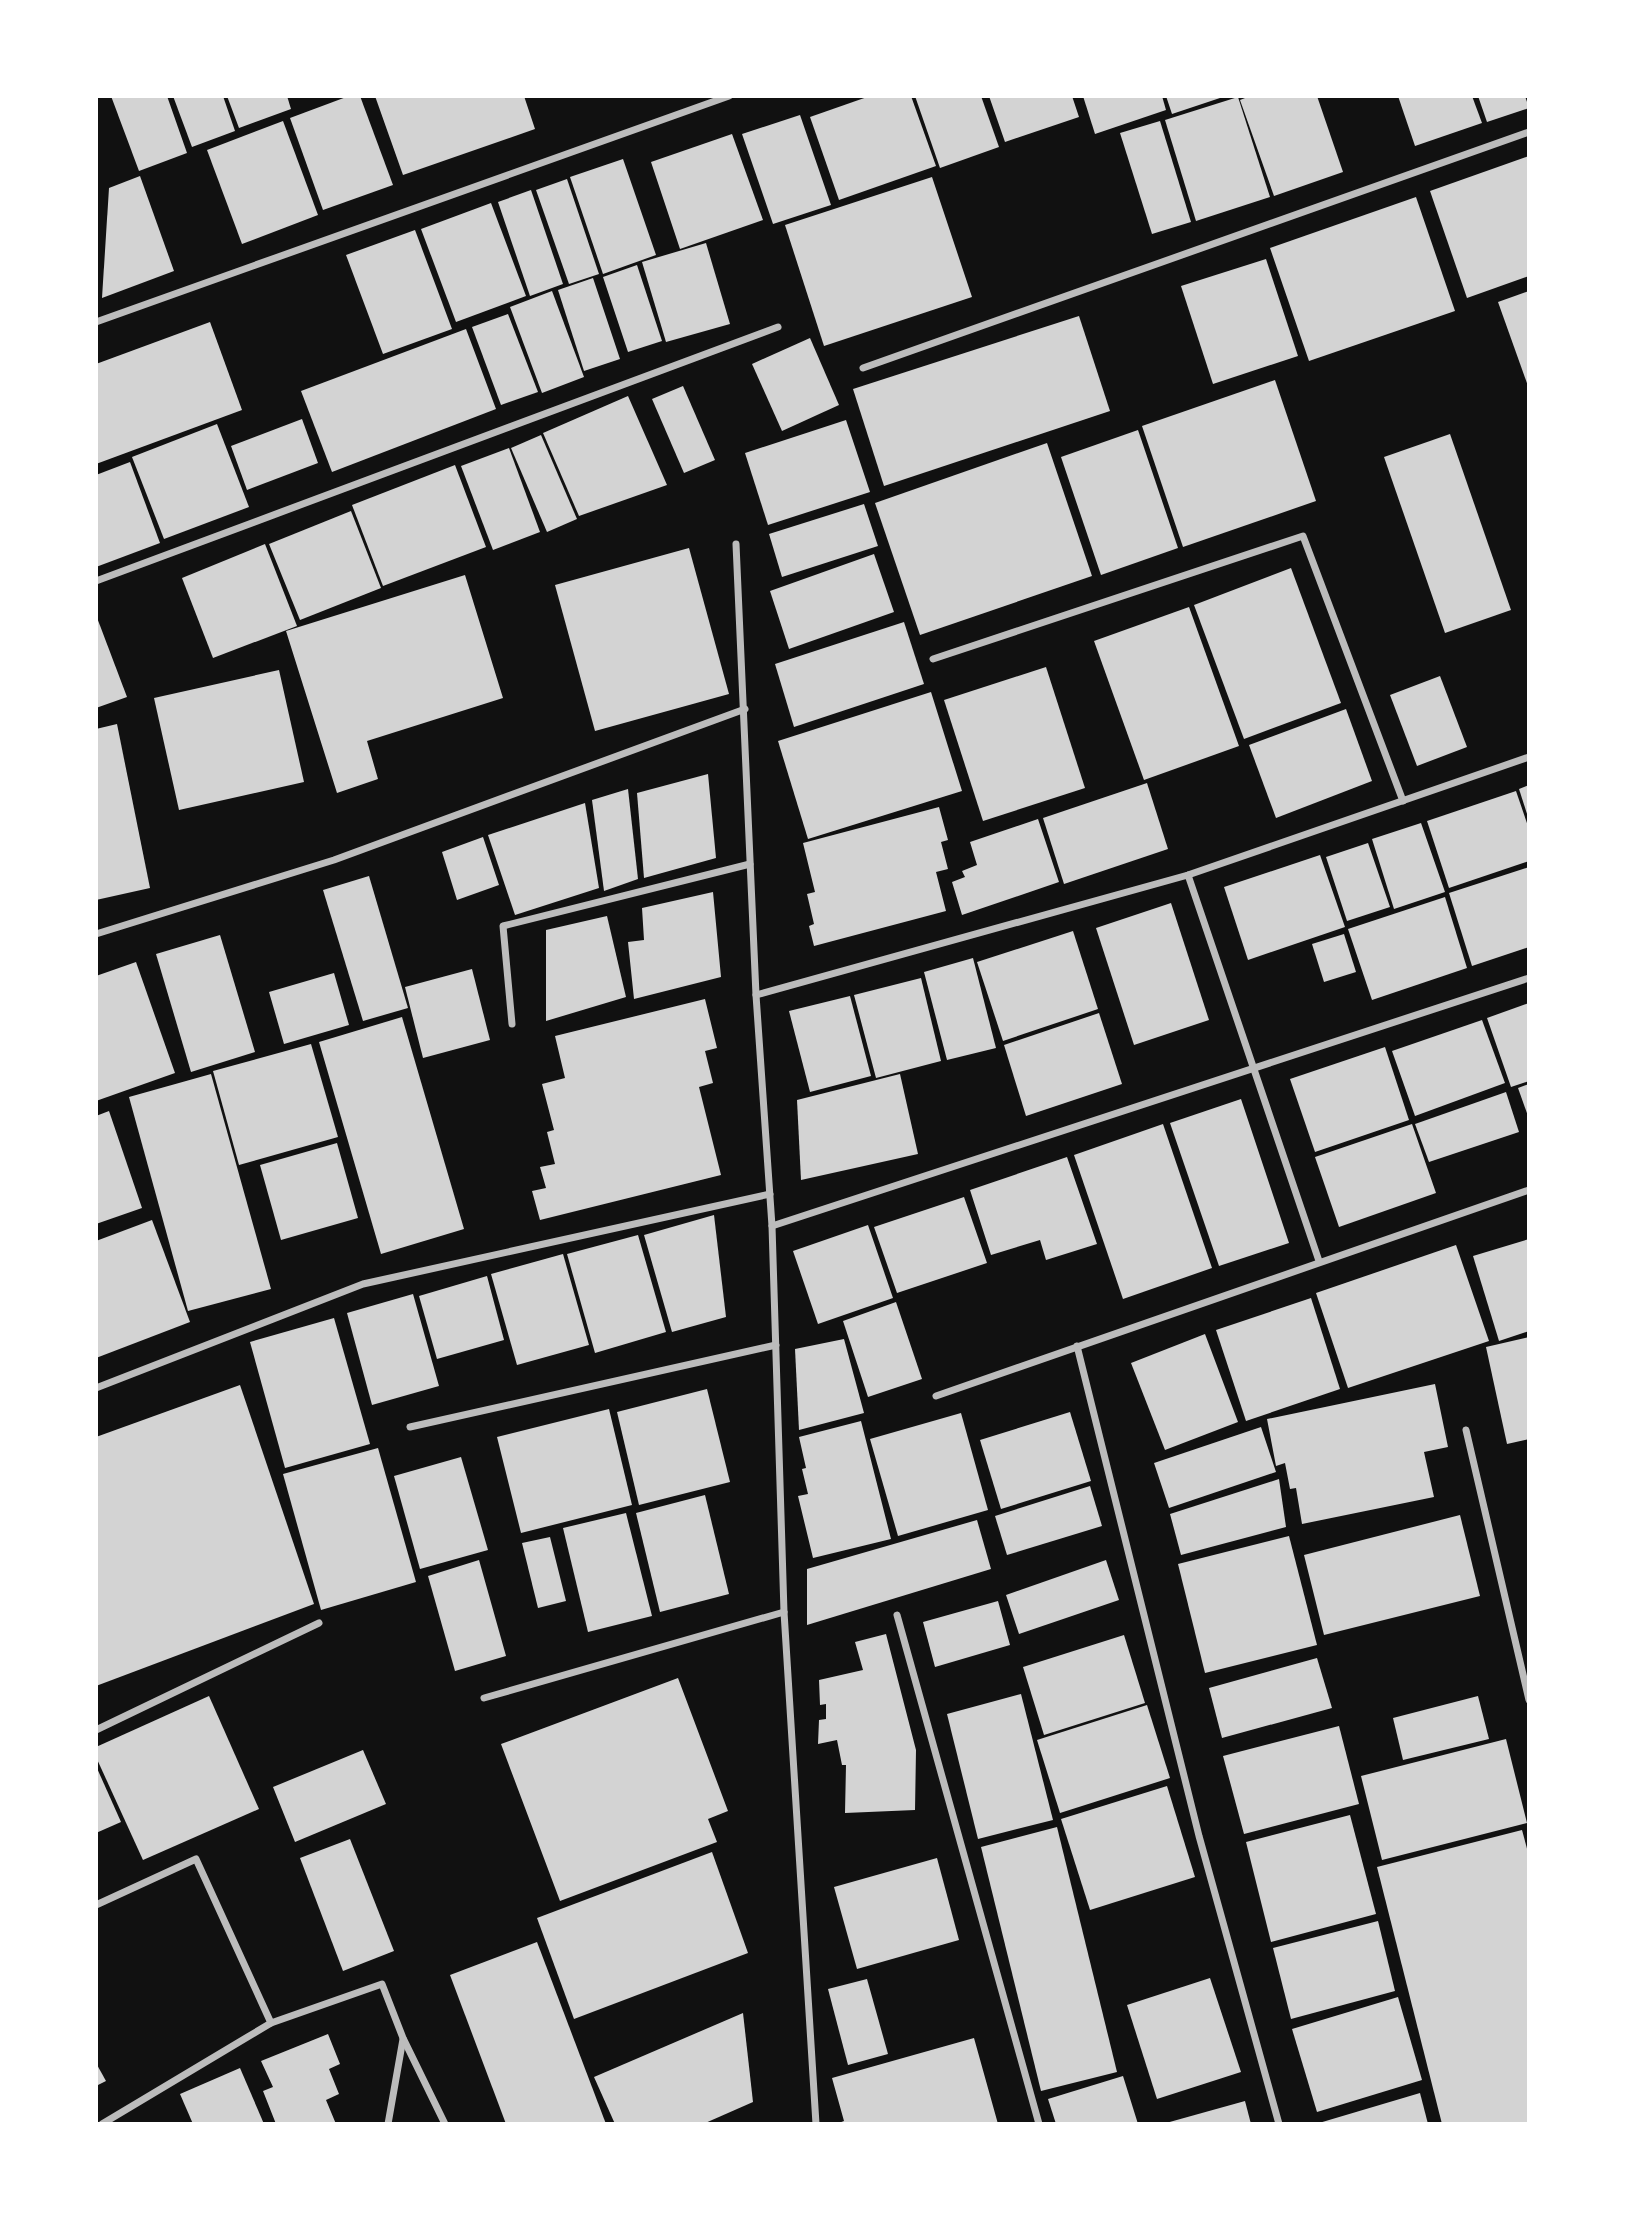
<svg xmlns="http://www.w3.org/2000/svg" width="1625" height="2220" font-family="Lato,sans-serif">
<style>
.building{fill:#d3d3d3}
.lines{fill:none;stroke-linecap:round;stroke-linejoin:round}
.minor{stroke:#bcbcbc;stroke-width:7}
</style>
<rect width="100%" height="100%" fill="#111"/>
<!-- building -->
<g class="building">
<polygon points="111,96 167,96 187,153 139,171"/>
<polygon points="173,96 223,96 235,131 192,147"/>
<polygon points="227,96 287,96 291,109 239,128"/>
<polygon points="349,96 360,96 393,185 323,210 290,118"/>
<polygon points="375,96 524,96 535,129 403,175"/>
<polygon points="870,96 911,96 936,166 839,200 810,117"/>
<polygon points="915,96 981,96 999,147 940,168"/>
<polygon points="989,96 1072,96 1079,117 1005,142"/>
<polygon points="1083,96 1162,96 1166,110 1095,134"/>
<polygon points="1166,96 1223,96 1223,97 1172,114"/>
<polygon points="1250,96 1317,96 1343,172 1274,196 1240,100"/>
<polygon points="1398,96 1472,96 1482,123 1415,146"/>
<polygon points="1478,96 1525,96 1529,108 1487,122"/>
<polygon points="1238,97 1270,197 1196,221 1165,120"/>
<polygon points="800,115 831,205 773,224 742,134"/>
<polygon points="283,121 318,215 242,244 207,150"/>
<polygon points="1160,121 1191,222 1152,234 1120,133"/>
<polygon points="732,134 763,220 680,249 651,162"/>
<polygon points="1529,156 1529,276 1467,298 1430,191"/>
<polygon points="623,159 656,255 603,274 570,177"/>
<polygon points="140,176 174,271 102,298 109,188"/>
<polygon points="932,177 972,297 824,346 785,225"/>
<polygon points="567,179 599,274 569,284 536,190"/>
<polygon points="531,190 563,284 530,296 498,202"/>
<polygon points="1416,197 1455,311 1309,361 1270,248"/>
<polygon points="491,203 526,296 456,322 421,229"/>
<polygon points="415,230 452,329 383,354 346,255"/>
<polygon points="706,243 730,324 666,342 642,262"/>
<polygon points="1266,259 1298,356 1213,384 1181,286"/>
<polygon points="637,265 662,341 628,352 603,277"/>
<polygon points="593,278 620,359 584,371 558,290"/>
<polygon points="552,291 584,377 542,393 510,307"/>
<polygon points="1529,291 1529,386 1528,386 1498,302"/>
<polygon points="508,314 538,392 501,405 472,327"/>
<polygon points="1079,316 1110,411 884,486 853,389"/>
<polygon points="210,322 242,410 96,464 96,364"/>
<polygon points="466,329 496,409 332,472 301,391"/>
<polygon points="810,338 839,405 782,431 752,364"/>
<polygon points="1275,380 1316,501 1183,547 1142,426"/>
<polygon points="683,386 715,460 684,473 652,399"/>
<polygon points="628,396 667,485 579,516 543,433"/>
<polygon points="302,419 318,463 247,490 231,446"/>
<polygon points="846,420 870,492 768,525 745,453"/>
<polygon points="217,424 249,507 164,539 132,457"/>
<polygon points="1138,430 1178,548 1101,575 1061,457"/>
<polygon points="1450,434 1511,610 1445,633 1384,457"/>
<polygon points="541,435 577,519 547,532 511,448"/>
<polygon points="1047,443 1092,576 920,635 875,503"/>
<polygon points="509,448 540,532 493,550 461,466"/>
<polygon points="130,462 160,543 96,567 96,475"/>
<polygon points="455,465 486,547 383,586 352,505"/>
<polygon points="864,504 878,546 782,577 769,534"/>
<polygon points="351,511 381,588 300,620 269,544"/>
<polygon points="265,544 297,626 213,658 182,578"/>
<polygon points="689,548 729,694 595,731 555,585"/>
<polygon points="874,554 894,612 789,649 770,591"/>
<polygon points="1291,568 1341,703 1244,739 1194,605"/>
<polygon points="465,575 503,698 367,741 378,779 337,793 286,631"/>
<polygon points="1189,607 1239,746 1144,780 1094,641"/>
<polygon points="96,615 127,697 96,708"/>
<polygon points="904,622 924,684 794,727 775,664"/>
<polygon points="1046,667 1085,788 983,821 944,700"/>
<polygon points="279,670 304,782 179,810 154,698"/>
<polygon points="1440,676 1467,747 1417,766 1390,695"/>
<polygon points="931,692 962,791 808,839 778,741"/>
<polygon points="1346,709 1372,781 1276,818 1249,745"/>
<polygon points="117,724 150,888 96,900 96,729"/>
<polygon points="708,774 716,858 644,878 637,793"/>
<polygon points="1147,783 1168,849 1064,884 1043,818"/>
<polygon points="1529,785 1529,817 1528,817 1519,789"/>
<polygon points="628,789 638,879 604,891 592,800"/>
<polygon points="1516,791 1529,829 1529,861 1449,888 1427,821"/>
<polygon points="585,803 599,888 515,915 488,835"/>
<polygon points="939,807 948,840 941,842 948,869 936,872 946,911 814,946 809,926 814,924 807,894 815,892 803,843"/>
<polygon points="1038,819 1059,882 962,915 952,882 965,877 962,871 977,865 970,842"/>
<polygon points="1421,823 1445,892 1394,909 1372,839"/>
<polygon points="483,837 499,885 457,900 442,852"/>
<polygon points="1368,843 1390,907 1347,921 1326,857"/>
<polygon points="1320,855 1345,927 1248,960 1224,887"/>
<polygon points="1529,867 1529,947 1472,966 1449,893"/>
<polygon points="369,876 408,1008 363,1021 323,890"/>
<polygon points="713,892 721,977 634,999 628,942 644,940 642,908"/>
<polygon points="1445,897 1467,968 1372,1000 1348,929"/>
<polygon points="1171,903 1209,1020 1134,1045 1096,928"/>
<polygon points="607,916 626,997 546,1021 546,930"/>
<polygon points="1073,931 1098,1009 1003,1041 977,962"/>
<polygon points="1344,934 1356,972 1324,982 1312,944"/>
<polygon points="220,935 255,1052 191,1072 156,954"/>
<polygon points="973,958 996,1048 947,1060 924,972"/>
<polygon points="136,962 175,1073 96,1101 96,976"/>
<polygon points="472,969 490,1040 423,1058 405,987"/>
<polygon points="334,973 349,1025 284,1044 269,992"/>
<polygon points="921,978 941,1061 876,1078 854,995"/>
<polygon points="850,996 871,1076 810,1092 789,1011"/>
<polygon points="705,999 717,1048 705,1051 713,1083 699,1087 721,1175 540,1220 532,1191 546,1188 540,1167 555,1164 547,1132 554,1130 542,1084 565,1078 555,1036"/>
<polygon points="1529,1003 1529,1081 1511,1087 1487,1018"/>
<polygon points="1099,1013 1122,1084 1026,1116 1004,1045"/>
<polygon points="402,1017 464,1229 381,1254 319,1042"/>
<polygon points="1482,1020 1505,1083 1415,1116 1392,1051"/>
<polygon points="311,1044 338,1137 239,1165 213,1071"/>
<polygon points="1385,1047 1409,1120 1315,1152 1290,1079"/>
<polygon points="211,1074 271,1289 188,1311 129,1097"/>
<polygon points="900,1074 918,1154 801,1180 797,1100"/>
<polygon points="1529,1084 1529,1116 1528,1116 1518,1088"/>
<polygon points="1506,1092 1519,1132 1429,1162 1415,1124"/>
<polygon points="1241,1099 1289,1243 1219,1266 1170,1123"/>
<polygon points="109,1111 142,1208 96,1224 96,1116"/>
<polygon points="1163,1124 1212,1268 1123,1299 1074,1155"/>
<polygon points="1412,1124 1436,1193 1339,1227 1315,1157"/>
<polygon points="337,1143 358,1218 281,1240 260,1165"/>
<polygon points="1067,1157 1097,1244 1046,1260 1040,1240 991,1255 970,1190"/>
<polygon points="964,1197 987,1263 897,1293 874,1227"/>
<polygon points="714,1215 726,1317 672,1332 644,1235"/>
<polygon points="152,1220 190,1322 96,1358 96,1241"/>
<polygon points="868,1225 893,1298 818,1324 793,1251"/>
<polygon points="638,1235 666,1332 595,1353 567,1254"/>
<polygon points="1529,1239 1529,1331 1499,1341 1473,1256"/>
<polygon points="1456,1245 1489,1341 1348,1388 1316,1293"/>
<polygon points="563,1254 589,1345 517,1365 491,1274"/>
<polygon points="487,1276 504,1340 437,1359 419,1296"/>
<polygon points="413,1294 439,1386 372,1405 347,1313"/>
<polygon points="1311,1298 1340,1389 1246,1421 1216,1330"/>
<polygon points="896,1302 922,1379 868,1397 843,1321"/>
<polygon points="334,1318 370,1444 285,1468 250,1342"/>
<polygon points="1205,1334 1238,1422 1165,1450 1131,1363"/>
<polygon points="1529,1337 1529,1439 1507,1444 1486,1347"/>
<polygon points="844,1339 864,1413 799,1430 795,1349"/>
<polygon points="1435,1384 1448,1447 1424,1452 1434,1497 1302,1524 1296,1488 1290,1489 1285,1463 1276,1466 1267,1419"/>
<polygon points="240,1385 314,1604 96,1686 96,1437"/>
<polygon points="707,1389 730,1482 639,1505 617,1412"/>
<polygon points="609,1409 632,1505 521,1533 497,1437"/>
<polygon points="1070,1412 1091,1481 1001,1509 980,1440"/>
<polygon points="961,1413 988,1510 898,1536 870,1439"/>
<polygon points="861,1421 891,1539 813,1558 798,1496 808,1494 802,1469 806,1468 799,1437"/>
<polygon points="1261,1427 1276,1472 1169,1508 1154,1463"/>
<polygon points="378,1448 416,1582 321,1610 283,1474"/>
<polygon points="461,1457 488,1550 420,1569 394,1476"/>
<polygon points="1279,1479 1286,1527 1181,1555 1170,1514"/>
<polygon points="1090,1486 1102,1526 1007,1555 995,1516"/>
<polygon points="705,1495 729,1594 660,1612 636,1513"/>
<polygon points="626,1513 652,1616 588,1632 563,1528"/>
<polygon points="1460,1515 1480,1596 1324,1635 1304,1555"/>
<polygon points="977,1520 991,1569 807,1625 807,1569"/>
<polygon points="1289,1536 1317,1645 1205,1673 1178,1564"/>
<polygon points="550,1537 566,1601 538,1608 522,1543"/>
<polygon points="479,1560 506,1656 455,1671 428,1576"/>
<polygon points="1106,1560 1119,1600 1019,1634 1006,1595"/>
<polygon points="998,1601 1010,1645 935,1667 923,1622"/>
<polygon points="886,1634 916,1750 915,1810 845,1813 846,1765 842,1765 837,1740 818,1744 819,1720 826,1719 826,1704 820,1705 819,1680 863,1670 855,1642"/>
<polygon points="1124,1635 1145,1703 1044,1735 1023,1667"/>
<polygon points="1317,1658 1332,1708 1222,1738 1209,1688"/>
<polygon points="678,1678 728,1811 708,1819 717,1842 560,1901 501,1744"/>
<polygon points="1021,1694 1053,1820 978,1839 947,1714"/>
<polygon points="209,1696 259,1809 143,1860 96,1757 96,1747"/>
<polygon points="1478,1696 1489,1739 1403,1760 1393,1718"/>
<polygon points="1147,1705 1170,1778 1060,1813 1037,1740"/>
<polygon points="1339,1726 1359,1804 1244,1834 1223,1756"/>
<polygon points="1506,1739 1527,1823 1382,1860 1361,1776"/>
<polygon points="363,1750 386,1804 295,1842 273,1787"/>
<polygon points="96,1766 121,1822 96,1833"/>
<polygon points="1167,1786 1195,1877 1090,1910 1061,1819"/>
<polygon points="1350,1815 1376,1914 1271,1942 1246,1842"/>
<polygon points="1057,1827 1117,2072 1041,2091 981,1847"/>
<polygon points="1522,1830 1529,1856 1529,2124 1442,2124 1377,1867"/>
<polygon points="350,1839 394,1951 343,1971 300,1858"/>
<polygon points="712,1852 748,1953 574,2019 537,1918"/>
<polygon points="937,1858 959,1940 857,1969 834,1887"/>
<polygon points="1378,1921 1395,1991 1291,2019 1273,1948"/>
<polygon points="537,1942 606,2124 506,2124 450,1975"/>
<polygon points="1210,1978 1241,2072 1157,2099 1127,2005"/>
<polygon points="867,1979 888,2054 848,2065 828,1989"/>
<polygon points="1398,1997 1422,2080 1317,2112 1292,2029"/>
<polygon points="743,2013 753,2102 703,2124 615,2124 594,2077"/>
<polygon points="328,2034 340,2064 329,2069 339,2094 326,2100 336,2124 276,2124 263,2091 273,2087 261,2061"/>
<polygon points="974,2038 998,2124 836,2124 844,2121 832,2078"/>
<polygon points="96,2063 106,2081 96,2086"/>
<polygon points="240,2068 264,2124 193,2124 180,2094"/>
<polygon points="1123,2076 1138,2124 1056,2124 1048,2099"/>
<polygon points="1420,2093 1428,2124 1319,2124 1319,2123"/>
<polygon points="1245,2101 1251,2124 1167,2124 1166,2123"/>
</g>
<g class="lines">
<!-- minor -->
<g class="minor">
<polyline points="96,322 729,96"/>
<polyline points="863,368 1529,132"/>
<polyline points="736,544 756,995 772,1226 784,1612 816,2124"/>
<polyline points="96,581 778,327"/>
<polyline points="933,659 1303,536 1403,801"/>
<polyline points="1188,875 1319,1261"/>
<polyline points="96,934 334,860 745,709"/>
<polyline points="756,995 1188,875 1529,757"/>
<polyline points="512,1024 503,926 750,864"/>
<polyline points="772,1226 1529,978"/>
<polyline points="1077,1346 1199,1836 1279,2124"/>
<polyline points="96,1388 363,1284 770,1194"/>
<polyline points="936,1396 1529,1190"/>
<polyline points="410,1427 776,1345"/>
<polyline points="1466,1430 1529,1700"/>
<polyline points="897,1615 1039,2124"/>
<polyline points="484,1698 784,1612"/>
<polyline points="96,1730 319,1623"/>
<polyline points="96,1905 196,1859 271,2023"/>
<polyline points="102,2124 271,2023 382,1984 403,2038 445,2124"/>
<polyline points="388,2124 403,2039"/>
</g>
</g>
<!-- border -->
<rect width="1625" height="2220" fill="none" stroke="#ffffff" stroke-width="196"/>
</svg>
